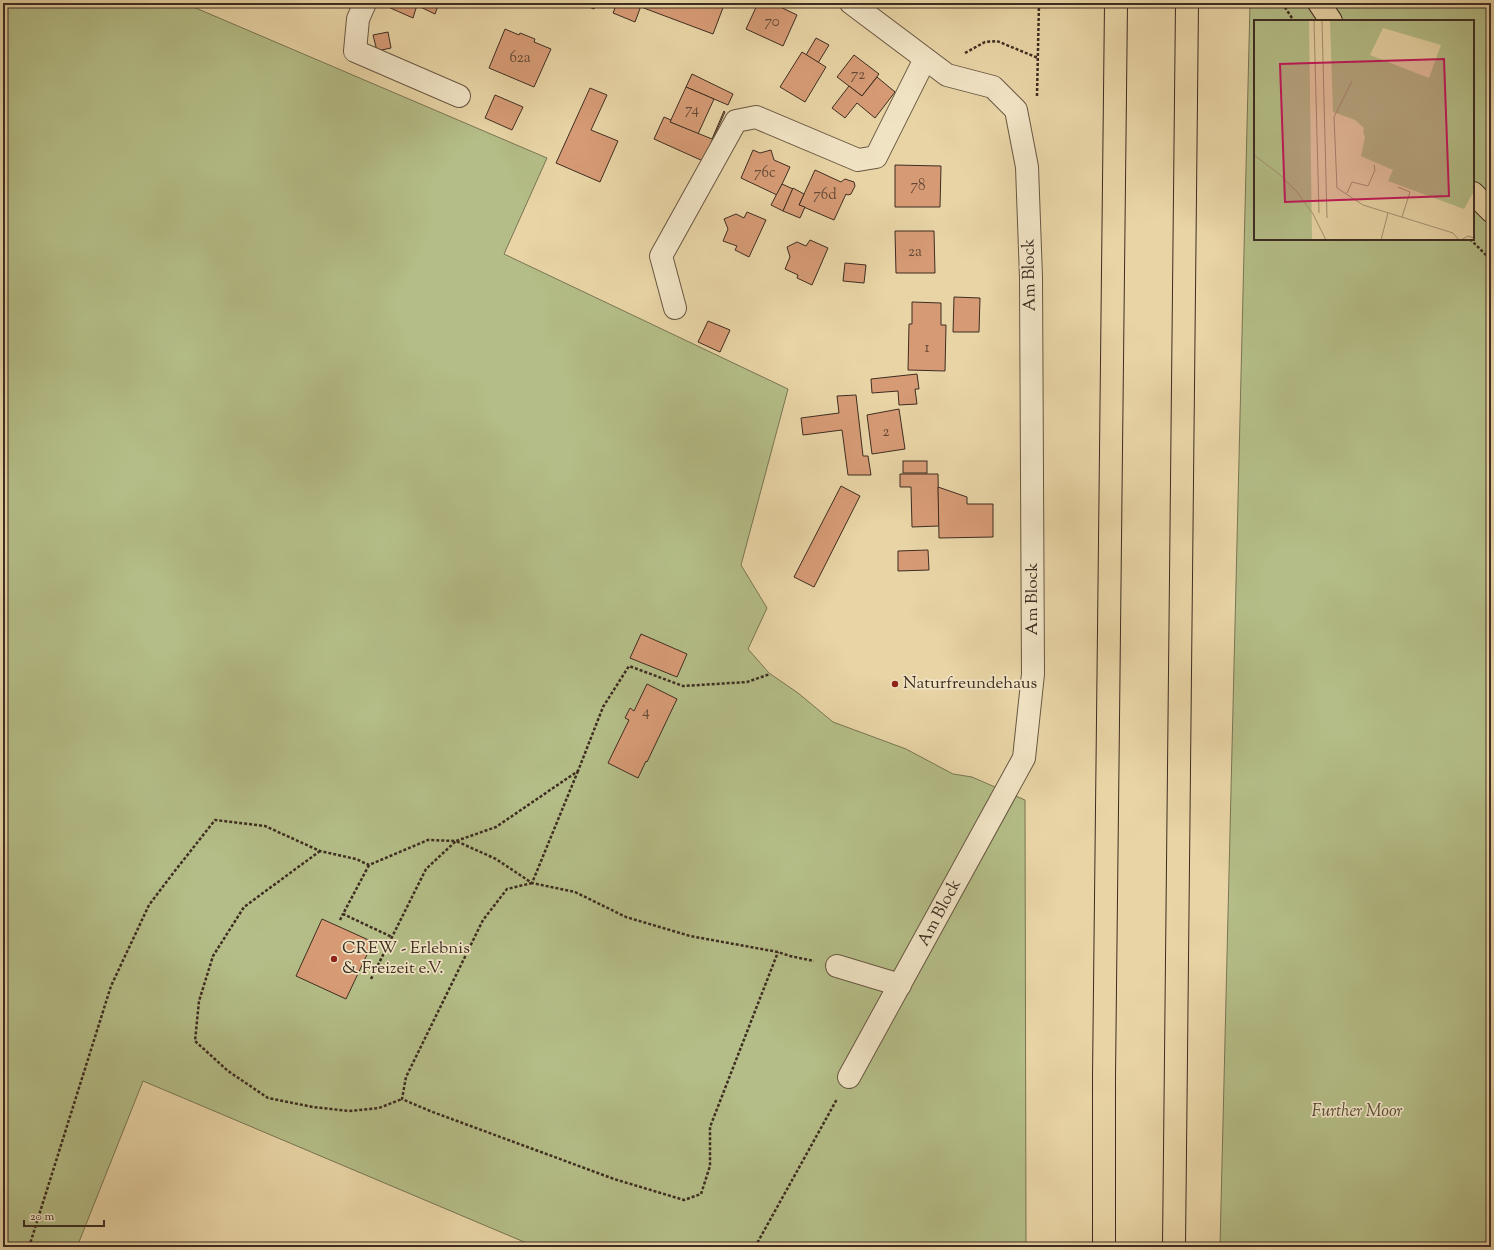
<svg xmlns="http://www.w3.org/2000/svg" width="1494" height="1250" font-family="'Sorts Mill Goudy',serif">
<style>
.green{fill:#b4bd87;stroke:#797554;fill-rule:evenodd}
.building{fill:#d69b75;stroke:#3e2d21}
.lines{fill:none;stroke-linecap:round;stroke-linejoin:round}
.minor-casing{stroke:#685742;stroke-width:24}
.major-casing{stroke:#3e2d21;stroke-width:24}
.highway-casing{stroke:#3e2d21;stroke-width:24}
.path{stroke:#3e2d21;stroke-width:2.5;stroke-dasharray:3 2;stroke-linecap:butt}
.minor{stroke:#f0e3c4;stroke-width:22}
.major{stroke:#e8d4a5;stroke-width:22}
.highway{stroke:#e8d4a5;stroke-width:22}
.poi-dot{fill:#8f2418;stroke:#f0e3c4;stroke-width:1.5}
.labels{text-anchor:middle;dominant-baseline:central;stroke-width:3.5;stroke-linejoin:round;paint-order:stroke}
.number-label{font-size:15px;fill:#644836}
.street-label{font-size:17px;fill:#3e2d21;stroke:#f0e3c4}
.poi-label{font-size:17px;fill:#3e2d21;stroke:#f0e3c4;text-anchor:start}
.park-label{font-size:17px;font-style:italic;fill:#564a35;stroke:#f0e3c4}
.inset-road{fill:none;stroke:#a49170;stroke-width:1}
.view{fill:#c2185b;fill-opacity:0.15;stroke:#c2185b;stroke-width:2}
.inset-edge{fill:none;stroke:#3e2d21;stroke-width:2}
</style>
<rect width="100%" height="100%" fill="#e8d4a5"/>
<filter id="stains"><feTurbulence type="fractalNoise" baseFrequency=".005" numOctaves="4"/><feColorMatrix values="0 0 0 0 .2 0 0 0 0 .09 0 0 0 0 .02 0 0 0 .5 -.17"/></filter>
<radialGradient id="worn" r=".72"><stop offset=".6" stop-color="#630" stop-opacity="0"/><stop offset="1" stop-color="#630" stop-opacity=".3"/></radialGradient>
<!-- green -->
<g class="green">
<polygon points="3,3 184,3 547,158 504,254 788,389 741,565 767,608 748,649 769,673 798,693 833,722 906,749 953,774 972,777 1025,800 1026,1247 536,1247 143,1081 77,1247 3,1247"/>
<path d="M1250 3H1491V1247H1220ZM1255 21H1473V239H1255Z"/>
</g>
<!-- building -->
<g class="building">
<polygon points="379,3 412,3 417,5 413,18"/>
<polygon points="412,3 439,3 435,14"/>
<polygon points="579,3 597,3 594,9"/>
<polygon points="617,3 642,3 635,22 613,13"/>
<polygon points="642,3 724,3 724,5 713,34 641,7"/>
<polygon points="758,3 772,3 797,15 783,46 746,29"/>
<polygon points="505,29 519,35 520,33 535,39 534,42 551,49 534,87 489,68"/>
<polygon points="388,32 391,48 377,51 373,35"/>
<polygon points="816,38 829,45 818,63 806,55"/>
<polygon points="802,52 826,67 805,102 780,87"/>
<polygon points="854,55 879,74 862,96 837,77"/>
<polygon points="692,74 733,94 728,105 686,87"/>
<polygon points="877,77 895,92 875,118 857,103 845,118 832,108 849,86 862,96"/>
<polygon points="686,87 714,99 698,134 670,122"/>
<polygon points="590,88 607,95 591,130 618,141 600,182 556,163"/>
<polygon points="495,95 523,107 512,130 485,118"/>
<polygon points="724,111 725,112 703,161 654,139 664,117 671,120 670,122 712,139"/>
<polygon points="753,150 760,153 771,150 774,160 790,167 777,195 741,178"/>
<polygon points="895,165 941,166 940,207 895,207"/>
<polygon points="815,170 841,182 845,179 854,182 855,186 851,194 848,195 846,194 834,220 799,205"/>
<polygon points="782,184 793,189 783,211 771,205"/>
<polygon points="793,188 804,194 799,205 805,207 800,218 783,211"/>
<polygon points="747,212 766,220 749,257 735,250 737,246 723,241 728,229 724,219 736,214 744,218"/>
<polygon points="895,231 934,231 935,273 896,273"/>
<polygon points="810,240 828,248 812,285 797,278 798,275 785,269 790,257 787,247 797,242 806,246"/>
<polygon points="845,263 866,265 864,283 843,281"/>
<polygon points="954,297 980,298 979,332 953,332"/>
<polygon points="912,302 941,303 941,325 946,325 945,371 908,370 909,324 912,324"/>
<polygon points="708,321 730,330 720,352 698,342"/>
<polygon points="917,374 919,389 915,389 917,404 899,405 898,391 872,393 871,379"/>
<polygon points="856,395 863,456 868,456 871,475 848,475 842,430 803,435 801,418 839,413 837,396"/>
<polygon points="899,409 905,449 872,454 867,415"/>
<rect x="903" y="461" width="24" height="12"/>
<polygon points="900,474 938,474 939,526 912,527 911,487 900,487"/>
<polygon points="841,486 860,496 814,587 794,577"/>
<polygon points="938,487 967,497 967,504 993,504 993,537 939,538"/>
<polygon points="928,550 929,570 898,571 898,551"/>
<polygon points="641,634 687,654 677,677 630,658"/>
<polygon points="647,684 677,699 647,762 646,761 638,778 608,763 629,720 625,718 630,708 634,711"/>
<polygon points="322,919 373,942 346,999 296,976"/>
</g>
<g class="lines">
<!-- minor casing -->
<g class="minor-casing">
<g id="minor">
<polyline points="365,3 358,19 355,51 459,96"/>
<polyline points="675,308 661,256 736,121 756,117 858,160 876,157 925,59"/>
<polyline points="837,966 900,985"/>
<polyline points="849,1077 1024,758 1033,674 1031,277 1027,167 1016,110 993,87 947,75 851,3"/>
</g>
</g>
<!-- major casing -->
<g class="major-casing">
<g id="major">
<polyline points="1319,3 1331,21"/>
<polyline points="1473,193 1491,211"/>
</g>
</g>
<!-- highway casing -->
<g class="highway-casing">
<g id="highway">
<polyline points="1104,1247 1104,1077 1116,3"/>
<polyline points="1174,1247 1187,3"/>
</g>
</g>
<!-- path -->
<g class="path">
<polyline points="1282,3 1294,21"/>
<polyline points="965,53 985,42 997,41 1038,58"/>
<polyline points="1037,96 1039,3"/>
<polyline points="1470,239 1491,260"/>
<polyline points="578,771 532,883 575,892 626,917 690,936 778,952 790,956 814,961"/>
<polyline points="320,851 244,907 213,956 199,1001 195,1041 228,1071 268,1098 313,1107 349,1111 379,1108 402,1099"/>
<polyline points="369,865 343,914 392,937"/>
<polyline points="532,883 507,889 483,920 406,1077 402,1099 430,1111 614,1179 684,1200 701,1194 710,1166 710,1127 778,952"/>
<polyline points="340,920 343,914"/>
<polyline points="371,979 426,869 456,841 496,859 532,883"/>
<polyline points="29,1247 111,986 149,905 174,872 215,820 265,826 320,851 356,859 369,865 428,840 456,841 496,827 578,771 603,707 629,666 683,686 747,682 770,674"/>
<polyline points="755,1247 837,1099"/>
</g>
<!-- minor -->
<use href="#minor" class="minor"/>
<!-- major -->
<use href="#major" class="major"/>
<!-- highway -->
<use href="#highway" class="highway"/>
</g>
<!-- markers -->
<g class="poi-dot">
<circle cx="895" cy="684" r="4"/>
<circle cx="334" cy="959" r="4"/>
</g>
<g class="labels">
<!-- number labels -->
<g class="number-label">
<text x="772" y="22">70</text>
<text x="520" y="58">62a</text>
<text x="858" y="75">72</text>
<text x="692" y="110">74</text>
<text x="765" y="173">76c</text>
<text x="918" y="186">78</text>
<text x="825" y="195">76d</text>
<text x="915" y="252">2a</text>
<text x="927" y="348">1</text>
<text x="886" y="432">2</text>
<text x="646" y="712">4</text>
</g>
<!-- street labels -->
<g class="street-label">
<text transform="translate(1030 275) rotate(-91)">Am Block</text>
<text transform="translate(1033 599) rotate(-90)">Am Block</text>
<text transform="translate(940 913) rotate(-62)">Am Block</text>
</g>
<!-- poi labels -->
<g class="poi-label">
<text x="903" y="684">Naturfreundehaus</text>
<text x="342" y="949">CREW - Erlebnis<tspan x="342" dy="20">&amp; Freizeit e.V.</tspan></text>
</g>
<!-- park labels -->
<g class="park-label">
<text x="1357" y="1112">Further Moor</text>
</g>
</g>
<!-- overview -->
<g transform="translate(1254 20)">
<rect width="220" height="220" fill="#e8d4a5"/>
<path d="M0 0H55L58 220H0ZM76 0H220V171L210 189 134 161 139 150 107 136 111 117 109 112 110 108 101 100 79 92ZM129 8 187 25 175 58 116 35Z" fill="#b4bd87" fill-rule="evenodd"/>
<path class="inset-road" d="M60 0 65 193M68 0 73 198M98 61 80 97 83 168 109 185 199 213 205 220M0 135 25 154 43 172 59 194 72 220M144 167 156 172 148 197M93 173 98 162 114 166 121 150 120 145M127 220 134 193M207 220 214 216 220 218"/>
<path class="view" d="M190 39 195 176 31 182 26 44Z"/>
<rect width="220" height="220" class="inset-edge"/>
</g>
<!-- margin -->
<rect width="1494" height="1250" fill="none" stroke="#e8d4a5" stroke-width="16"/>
<rect x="4" y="4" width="1486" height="1242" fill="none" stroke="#3e2d21" stroke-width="2"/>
<rect x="8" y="8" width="1478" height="1234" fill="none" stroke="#3e2d21"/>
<!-- scale -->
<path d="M24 1220v6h80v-6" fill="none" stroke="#3e2d21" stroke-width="2"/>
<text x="30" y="1220" font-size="12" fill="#3e2d21" stroke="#f0e3c4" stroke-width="3" paint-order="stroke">20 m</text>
<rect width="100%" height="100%" filter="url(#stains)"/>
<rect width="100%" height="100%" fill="url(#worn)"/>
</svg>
